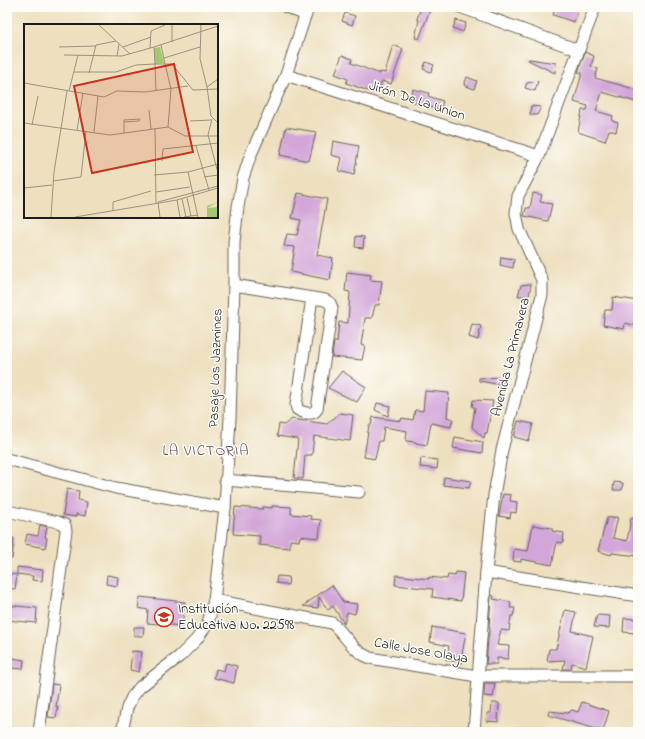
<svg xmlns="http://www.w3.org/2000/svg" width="645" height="739" font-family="'Indie Flower',sans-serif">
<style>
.building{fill:#d2a6d8}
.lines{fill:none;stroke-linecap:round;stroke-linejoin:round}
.minor-casing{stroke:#666155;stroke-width:13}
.minor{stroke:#fff;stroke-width:11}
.labels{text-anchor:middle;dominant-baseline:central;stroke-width:3;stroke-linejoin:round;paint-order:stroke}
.street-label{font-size:14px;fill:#1c1c1c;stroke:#fdfcf7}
.poi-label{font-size:14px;fill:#1c1c1c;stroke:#fdfcf7;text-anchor:start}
.neighbourhood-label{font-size:15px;letter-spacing:1px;fill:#5c4c5e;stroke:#fdfcf7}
.inset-road{fill:none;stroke:#9a927e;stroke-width:1}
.view{fill:#c8321e;fill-opacity:0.15;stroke:#c8321e;stroke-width:2}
.inset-edge{fill:none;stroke:#1c1c1c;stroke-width:2}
</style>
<rect width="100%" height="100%" fill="#fdfcf7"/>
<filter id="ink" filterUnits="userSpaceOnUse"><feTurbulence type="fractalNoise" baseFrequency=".025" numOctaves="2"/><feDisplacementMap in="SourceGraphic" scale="8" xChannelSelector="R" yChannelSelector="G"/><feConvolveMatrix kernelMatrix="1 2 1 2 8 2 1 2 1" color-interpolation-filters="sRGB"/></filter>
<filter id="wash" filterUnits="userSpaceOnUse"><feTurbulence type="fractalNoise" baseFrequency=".012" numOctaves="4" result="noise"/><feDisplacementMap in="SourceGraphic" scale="16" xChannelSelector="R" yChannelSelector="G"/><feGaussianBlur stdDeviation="0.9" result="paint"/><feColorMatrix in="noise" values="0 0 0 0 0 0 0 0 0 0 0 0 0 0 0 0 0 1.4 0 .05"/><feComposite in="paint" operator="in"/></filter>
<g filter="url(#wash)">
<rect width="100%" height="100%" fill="#eee0bf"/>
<g id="blocks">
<!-- building -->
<g class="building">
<polygon points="421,7 431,7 419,39 415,38 419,20 417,19"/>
<polygon points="556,7 567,7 578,11 574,22 553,15"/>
<polygon points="345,13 355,16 352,25 342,21"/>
<polygon points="456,20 466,23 463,32 453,28"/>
<polygon points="393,45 403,49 391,84 382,81 377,94 346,83 348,79 335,74 342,55 352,59 351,63 380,74 380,72 385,73"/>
<polygon points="585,52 594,56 591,66 598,69 595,78 638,90 636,102 602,92 596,111 613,116 612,121 618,123 616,132 609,130 605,141 578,132 582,110 587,110 588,106 574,102 582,73 578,72"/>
<polygon points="529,59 556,63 555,73 528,60"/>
<polygon points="426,62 434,65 431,72 423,69"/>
<polygon points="467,77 477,81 474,89 464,85"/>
<polygon points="538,81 535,91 525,88 527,83"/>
<polygon points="413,89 429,93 428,96 443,101 440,110 410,101"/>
<polygon points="531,106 541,107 537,115 530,115"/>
<polygon points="286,127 316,132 309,161 280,155"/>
<polygon points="333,141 359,146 354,175 339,171 342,158 331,155"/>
<polygon points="298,193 327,199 317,255 333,258 330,280 291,272 295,247 284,246 287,234 297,235 301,220 292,218"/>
<polygon points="533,193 542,195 540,202 552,204 548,221 524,216 526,208 530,208"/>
<polygon points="356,236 364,237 363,248 355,247"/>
<polygon points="501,257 514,259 513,268 500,265"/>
<polygon points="347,272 371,275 370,280 382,281 379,305 375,305 372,318 365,318 361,345 365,346 362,360 332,357 334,342 337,342 339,322 348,323 350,292 345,291"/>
<polygon points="531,284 529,296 518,296 521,285"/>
<polygon points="613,297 638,301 638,326 625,323 624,329 603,325 605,310 612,310"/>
<polygon points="472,324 481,326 478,340 469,337"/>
<polygon points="342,371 366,387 357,402 328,388"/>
<polygon points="505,377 503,385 479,381 479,378"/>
<polygon points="425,391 449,393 447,417 453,419 451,427 431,423 427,445 416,443 416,442 406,441 407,431 384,427 382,441 379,441 375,459 364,457 369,425 371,425 373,417 401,421 402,418 413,420 415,410 423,411"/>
<polygon points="473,400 493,401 487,433 485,433 484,438 472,427 475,407 472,407"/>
<polygon points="377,403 390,406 388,416 375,410"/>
<polygon points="340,413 353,415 350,441 314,436 312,455 305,455 303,479 294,478 298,439 277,436 279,424 284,425 292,419 327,424"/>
<polygon points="518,421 533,424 529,441 514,437"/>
<polygon points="455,437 483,442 482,453 453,448"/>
<polygon points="421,458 438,460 437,469 420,467"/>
<polygon points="444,477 471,481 469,488 443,485"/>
<polygon points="614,482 623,483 622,490 613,490"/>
<polygon points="67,489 79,491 78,500 87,502 85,516 76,514 76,517 63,515"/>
<polygon points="503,494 511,495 510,501 517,502 516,513 511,512 510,518 499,516"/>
<polygon points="272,506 291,507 291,514 311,516 311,519 321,520 319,538 300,536 299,541 290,540 290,548 259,545 260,536 233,534 235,507 263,509 263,507 272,508"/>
<polygon points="618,517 613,538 627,541 631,518 638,519 638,556 612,553 611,555 598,551 607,518"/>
<polygon points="40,525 47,527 45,537 47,538 45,548 25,544 27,534 38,536"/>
<polygon points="533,525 552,528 552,531 564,533 563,543 557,542 552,565 521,559 521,562 513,561 514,549 528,551"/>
<polygon points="7,537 14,538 12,559 7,559"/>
<polygon points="17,567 43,570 42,581 32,580 33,576 17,574"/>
<polygon points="456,572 464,573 461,601 432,597 433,589 395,585 396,575 429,579 429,577 447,579 448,575 455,576"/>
<polygon points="7,573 17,575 15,589 7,588"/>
<polygon points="107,575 118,577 117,586 106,584"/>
<polygon points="277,576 289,577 288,585 276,583"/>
<polygon points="332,585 343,602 357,604 355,614 347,612 344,624 333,606 328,610 319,597 318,608 303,606"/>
<polygon points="491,595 494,596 493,599 511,602 510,608 515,608 513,616 511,616 509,631 501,630 497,645 509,646 508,659 497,658 497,664 486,664 488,639 490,628 489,628"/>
<polygon points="140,597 185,602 182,626 147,623 148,610 138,608"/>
<polygon points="7,605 37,608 36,623 7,620"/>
<polygon points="565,610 576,612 572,631 593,636 586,667 572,663 571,669 563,669 565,660 547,661 549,649 556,649"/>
<polygon points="597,615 610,616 609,628 594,627"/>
<polygon points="624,618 637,619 636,633 623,632"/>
<polygon points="134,627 144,627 143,636 134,636"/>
<polygon points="432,627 466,633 462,654 465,654 463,663 446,660 449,646 430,642"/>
<polygon points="132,651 142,652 139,672 130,670"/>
<polygon points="12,658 24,660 23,669 11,668"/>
<polygon points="226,663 237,666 234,683 214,678 216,669 224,671"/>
<polygon points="485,683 495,683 493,697 484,696"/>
<polygon points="52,684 59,685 56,707 58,707 56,718 48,717"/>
<polygon points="582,702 609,711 603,731 548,715 549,711 568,713 572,710 578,712"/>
<polygon points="492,703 499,703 498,722 486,721 487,713 491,713"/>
</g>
</g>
</g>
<g filter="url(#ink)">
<use href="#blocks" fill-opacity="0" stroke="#666155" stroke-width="1"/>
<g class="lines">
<!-- minor casing -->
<g class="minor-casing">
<g id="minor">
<polyline points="286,7 306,15"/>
<polyline points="460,7 578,50"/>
<polyline points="286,75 539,156"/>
<path d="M234 285 325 300 330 303 332 308 317 409C313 416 303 413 297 409L296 405 312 298"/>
<polyline points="7,459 116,488 225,508"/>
<polyline points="225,480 359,492"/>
<polyline points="7,511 58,522 65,525 66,531 39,732"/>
<polyline points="486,572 638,596"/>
<path d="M214 600 332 623C346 635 351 650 370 658L477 676H638"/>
<polyline points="122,732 127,708 132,697 140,687 180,656 196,640 208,623 214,600 225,508 230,418 234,285 234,242 238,207 243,178 251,154 286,75 308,7"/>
<polyline points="474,732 486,572 494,495 502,450 542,295 542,280 519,229 516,213 518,196 539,156 595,7"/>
</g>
</g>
<!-- minor -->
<use href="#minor" class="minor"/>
</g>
</g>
<!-- icons -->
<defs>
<g id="school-ring" transform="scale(1)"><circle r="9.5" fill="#fdfcf7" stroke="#c8321e" stroke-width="1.5"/><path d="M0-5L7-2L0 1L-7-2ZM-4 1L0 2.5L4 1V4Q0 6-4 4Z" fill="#c8321e"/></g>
</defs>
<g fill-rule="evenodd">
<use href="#school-ring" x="164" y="617"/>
</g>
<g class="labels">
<!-- street labels -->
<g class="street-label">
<text transform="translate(417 101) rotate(18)">Jirón De La Union</text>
<text transform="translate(511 357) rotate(-76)">Avenida La Primavera</text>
<text transform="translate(216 368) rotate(-88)">Pasaje Los Jazmines</text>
<text transform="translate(421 651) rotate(10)">Calle Jose Olaya</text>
</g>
<!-- poi labels -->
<g class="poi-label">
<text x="178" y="609">Institución<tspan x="178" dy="16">Educativa No. 22598</tspan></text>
</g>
<!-- neighbourhood labels -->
<g class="neighbourhood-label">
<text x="206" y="451">LA VICTORIA</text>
</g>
</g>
<!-- overview -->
<g transform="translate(24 24)">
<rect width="194" height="194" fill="#eee0bf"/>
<path d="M136 23 140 39 131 40 130 24ZM194 178 183 184 194 183V193H183V182Z" fill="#a5c771"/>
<path class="inset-road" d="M75 1 106 30M177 1 176 35 183 63 187 92 194 99M148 18V1M137 21 141 40H131L130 23 194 2M35 23 72 22M99 23 127 13M126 24 127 7 141 1M40 31 98 32 130 23M93 32 95 20M140 34 176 23M50 48H92L112 41 131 40 132 67M65 49 72 21 92 17M0 59 80 73 93 67 121 68 164 62M183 63 194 55M45 67 54 31M125 86 127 105M188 95 184 111 194 149M166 97 187 96M100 98 115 97 116 95 100 96V109M0 99 86 111 144 103 161 112H194M8 101 14 72M144 103 147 65 141 40H148L169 66 194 65M131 104 132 179M53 106 59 69M70 108 74 72M172 122 185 166M138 137 139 125 194 119M164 148 174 193M130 151 164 148 194 140M180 153 194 151M29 157 57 153 62 107M0 164 28 161M132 168 166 163M163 174 167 192M158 175 162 193M153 176 156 193M134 178 194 162M134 178 136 193M89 187V178L127 167M27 193 30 148 43 67M51 193 153 176 194 164M160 193 174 191"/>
<path class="view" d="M150 40 169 128 68 149 50 62Z"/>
<rect width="194" height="194" class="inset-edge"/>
</g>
<!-- margin -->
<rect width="645" height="739" fill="none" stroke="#fdfcf7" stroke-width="24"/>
</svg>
